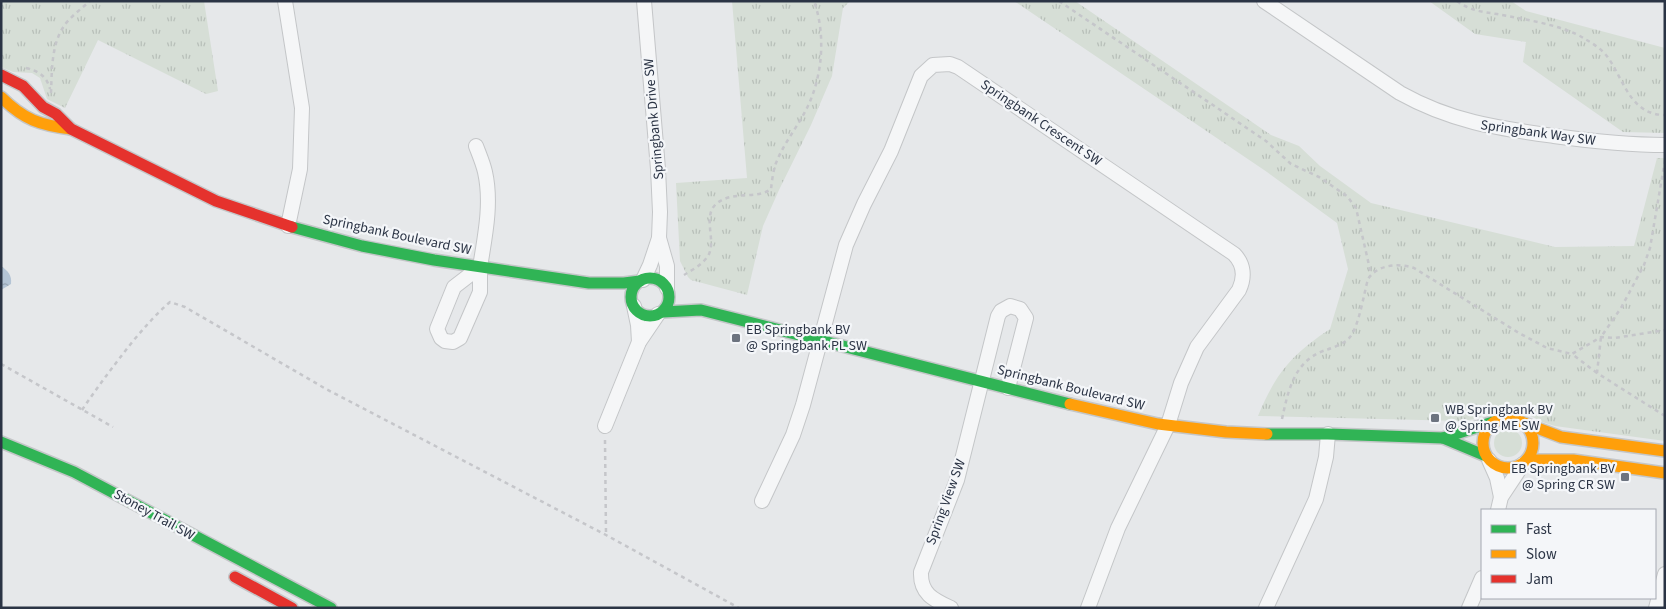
<svg xmlns="http://www.w3.org/2000/svg" width="1666" height="609" font-family="'Source Sans 3',sans-serif">
<style>
.grass{fill:#d6ded6}
.park{fill:url(#park-tufts)}
.water{fill:url(#water-ripples)}
.lines{fill:none;stroke-linecap:round;stroke-linejoin:round}
.street-casing{stroke:#c4c6c8;stroke-width:16}
.fast-casing{stroke:#c4c6c8;stroke-width:14}
.slow-casing{stroke:#c4c6c8;stroke-width:14}
.jam-casing{stroke:#c4c6c8;stroke-width:14}
.path{stroke:#c5c6ca;stroke-width:2.5;stroke-dasharray:4 4;stroke-linecap:butt}
.street{stroke:#f5f6f7;stroke-width:14}
.fast{stroke:#30b455;stroke-width:11}
.slow{stroke:#ff9f0a;stroke-width:11}
.jam{stroke:#e5322d;stroke-width:11}
.poi-dot{fill:#6c737f;stroke:#f4f6f9;stroke-width:2}
.labels{text-anchor:middle;dominant-baseline:central;stroke-width:4.5;stroke-linejoin:round;paint-order:stroke}
.street-label{font-size:14px;fill:#2b3445;stroke:#f4f6f9}
.poi-label{font-size:14px;fill:#2b3445;stroke:#f4f6f9;text-anchor:start}
</style>
<defs>
<pattern id="park-tufts" width="24" height="20" patternUnits="userSpaceOnUse" patternTransform="scale(1.25)"><rect width="24" height="20" fill="#d6ded6"/><path d="M3 7l-1-3M5 7V3M7 7l1-3M15 17l-1-3M17 17v-4M19 17l1-3" fill="none" stroke="#b8bfb9"/></pattern>
<pattern id="water-ripples" width="26" height="14" patternUnits="userSpaceOnUse" patternTransform="scale(1.25)"><rect width="26" height="14" fill="#b4c4d5"/><path d="M2 4q2-2 4 0t4 0M15 11q2-2 4 0t4 0" fill="none" stroke="#93a0af"/></pattern>
</defs>
<rect width="100%" height="100%" fill="#e6e8ea"/>
<!-- grass -->
<circle class="grass" cx="1508" cy="443" r="14"/>
<!-- park -->
<g class="park">
<polygon points="1,1 204,1 218,91 206,94 98,40 65,108 47,99 40,78 32,73 13,72 1,67"/>
<polygon points="732,1 850,1 843,8 832,76 811,125 779,190 763,226 747,295 691,280 688,277 680,261 676,183 747,178"/>
<path d="M1014 1H1075L1271 135 1299 146 1320 166 1371 203 1555 247 1634 246 1657 158H1665V441L1555 426 1542 422 1517 408 1509 407 1500 408 1475 419 1462 421 1258 416C1276 373 1291 355 1330 329L1348 269 1337 223 1267 172Z"/>
<polygon points="1429,1 1511,1 1526,11 1665,48 1665,133 1623,132 1523,62 1526,42 1475,34"/>
</g>
<!-- water -->
<path class="water" d="M1 266C8 271 12 275 11 284L1 290Z"/>
<g class="lines">
<!-- street casing -->
<g class="street-casing">
<g id="street">
<polyline points="285,1 302,108 300,169 288,226"/>
<polyline points="644,1 658,169 660,212 659,238 667,266 667,288"/>
<path d="M1264 1 1400 93C1452 122 1497 128 1554 136 1591 141 1627 145 1665 145"/>
<path d="M476 146C479 154 483 163 485 172 492 203 485 236 480 267"/>
<polygon points="480,267 480,292 460,338 453,342 445,341 441,338 437,329 454,287"/>
<polyline points="643,280 650,265 659,238"/>
<polyline points="634,306 638,325 639,342"/>
<polyline points="605,426 639,342 658,314"/>
<polyline points="1489,460 1497,478 1501,497"/>
<path d="M762 501 793 435 803 405 846 245 864 204 891 151 921 76 933 65 950 64 958 67 1234 254C1244 264 1245 277 1239 290L1197 347 1181 383 1168 425 1118 528 1088 608"/>
<polyline points="1498,510 1501,497 1523,464"/>
<path d="M951 608C934 600 920 594 921 572L957 480 998 316 1001 311 1010 306 1020 309 1026 318 1008 388"/>
<polyline points="1266,608 1316,499 1326,457 1328,434"/>
<polyline points="1469,608 1482,578"/>
<polyline points="1656,608 1665,574"/>
</g>
</g>
<!-- fast casing -->
<g class="fast-casing">
<g id="fast">
<polyline points="292,227 362,246 434,260 589,283 624,283 640,281"/>
<circle cx="650" cy="297" r="19"/>
<polyline points="663,312 701,310 1070,404"/>
<polyline points="1267,434 1328,434 1443,438 1486,456"/>
<polyline points="1443,438 1493,422"/>
<polyline points="1,442 74,472 331,608"/>
</g>
</g>
<!-- slow casing -->
<g class="slow-casing">
<g id="slow">
<path d="M1 97C24 120 40 125 71 129"/>
<polyline points="1070,404 1158,424 1226,432 1267,434"/>
<circle cx="1508" cy="443" r="25"/>
<polyline points="1524,423 1561,437 1665,451"/>
<polyline points="1527,460 1573,460 1665,473"/>
</g>
</g>
<!-- jam casing -->
<g class="jam-casing">
<g id="jam">
<polyline points="1,75 23,86 43,107 56,114 71,129 216,201 292,227"/>
<polyline points="235,577 292,608"/>
</g>
</g>
<!-- path -->
<g class="path">
<polyline points="1059,1 1266,141 1291,164 1319,177 1347,196 1356,208 1371,274"/>
<path d="M1457 1C1469 10 1482 12 1497 14 1522 19 1564 25 1585 39 1594 44 1603 50 1609 59 1624 81 1631 115 1665 115"/>
<path d="M26 68C39 71 47 77 50 89"/>
<path d="M51 93C52 71 51 45 64 26 70 17 81 9 90 1"/>
<polyline points="1665,160 1650,248 1644,265 1621,308 1601,337 1597,373 1665,416"/>
<path d="M684 275C692 270 702 265 708 256 717 241 702 217 716 204 732 190 757 200 771 189 772 181 773 171 776 163 785 140 802 122 811 99 823 69 825 32 814 1"/>
<polyline points="1,364 113,427"/>
<polyline points="1597,373 1572,354 1601,337 1615,338 1665,330"/>
<path d="M82 410C98 386 115 364 133 341 145 327 156 314 170 302L185 307 326 389 606 535 739 608"/>
<path d="M1282 419C1288 391 1294 362 1323 351 1332 348 1345 344 1350 337 1359 326 1364 293 1368 279 1378 264 1399 263 1414 268L1519 333 1547 348 1572 354"/>
<polyline points="605,440 606,534"/>
</g>
<!-- street -->
<use href="#street" class="street"/>
<!-- fast -->
<use href="#fast" class="fast"/>
<!-- slow -->
<use href="#slow" class="slow"/>
<!-- jam -->
<use href="#jam" class="jam"/>
</g>
<!-- markers -->
<g class="poi-dot">
<rect x="731" y="333" width="10" height="10" rx="2.5"/>
<rect x="1430" y="413" width="10" height="10" rx="2.5"/>
<rect x="1620" y="472" width="10" height="10" rx="2.5"/>
</g>
<g class="labels">
<!-- street labels -->
<g class="street-label">
<text transform="translate(654 119) rotate(-95)">Springbank Drive SW</text>
<text transform="translate(1041 123) rotate(34)">Springbank Crescent SW</text>
<text transform="translate(1538 133) rotate(8)">Springbank Way SW</text>
<text transform="translate(397 235) rotate(12)">Springbank Boulevard SW</text>
<text transform="translate(1071 388) rotate(14)">Springbank Boulevard SW</text>
<text transform="translate(946 502) rotate(-70)">Spring View SW</text>
<text transform="translate(154 515) rotate(29)">Stoney Trail SW</text>
</g>
<!-- poi labels -->
<g class="poi-label">
<text x="746" y="330">EB Springbank BV<tspan x="746" dy="16">@ Springbank PL SW</tspan></text>
<text x="1445" y="410">WB Springbank BV<tspan x="1445" dy="16">@ Spring ME SW</tspan></text>
<text x="1615" y="469" text-anchor="end">EB Springbank BV<tspan x="1615" dy="16">@ Spring CR SW</tspan></text>
</g>
</g>
<!-- border -->
<rect width="1666" height="609" fill="none" stroke="#2b3445" stroke-width="5"/>
<!-- legend -->
<rect x="1481" y="509" width="175" height="90" fill="#f4f6f9" stroke="#a4a8b1"/>
<rect x="1491" y="525" width="25" height="8" fill="#30b455" stroke="#a4a8b1"/>
<text x="1526" y="534" font-size="15" fill="#2b3445">Fast</text>
<rect x="1491" y="550" width="25" height="8" fill="#ff9f0a" stroke="#a4a8b1"/>
<text x="1526" y="559" font-size="15" fill="#2b3445">Slow</text>
<rect x="1491" y="575" width="25" height="8" fill="#e5322d" stroke="#a4a8b1"/>
<text x="1526" y="584" font-size="15" fill="#2b3445">Jam</text>
</svg>
